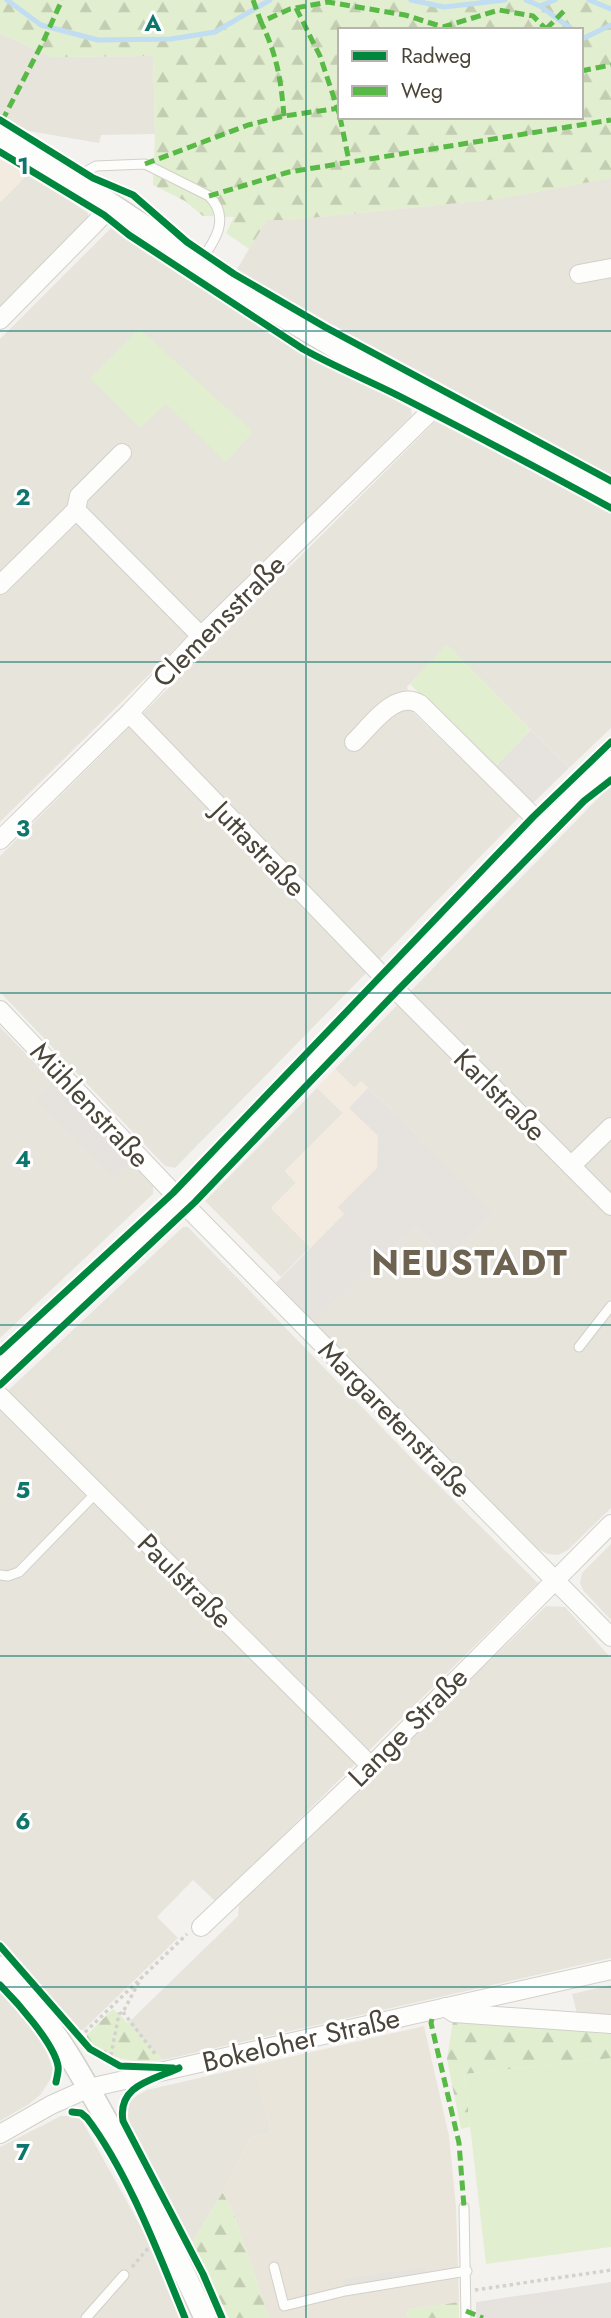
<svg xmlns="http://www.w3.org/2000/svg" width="611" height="2318" font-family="Jost,sans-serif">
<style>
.residential{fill:#e7e4dc}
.commercial{fill:#f3ebdf}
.education{fill:#eae5da}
.grass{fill:#e1eecf}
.forest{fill:url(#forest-firs);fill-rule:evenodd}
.parking{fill:#e6e3df}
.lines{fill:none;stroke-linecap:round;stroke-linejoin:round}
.stream{stroke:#c0ddf1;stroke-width:5}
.service-casing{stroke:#d2d0cb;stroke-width:11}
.minor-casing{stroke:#d2d0cb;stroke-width:20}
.tertiary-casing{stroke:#d2d0cb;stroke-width:24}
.path{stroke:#d3d2cc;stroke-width:3.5;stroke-dasharray:3.5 3.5;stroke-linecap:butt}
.service{stroke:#fdfdfc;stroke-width:9}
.minor{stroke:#fdfdfc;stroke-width:18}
.tertiary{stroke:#fdfdfc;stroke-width:21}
.quiet{stroke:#58b947;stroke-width:5;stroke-dasharray:10 5;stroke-linecap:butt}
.cycleway-casing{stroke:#fff;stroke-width:11}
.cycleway{stroke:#00873e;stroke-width:7}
.grid{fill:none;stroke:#0f766e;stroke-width:2;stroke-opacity:0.55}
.labels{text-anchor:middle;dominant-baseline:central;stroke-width:6;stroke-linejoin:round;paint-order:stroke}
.street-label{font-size:28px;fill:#4b4439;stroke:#fff}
.district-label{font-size:35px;font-weight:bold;letter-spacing:2px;fill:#6e6250;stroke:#fff}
.grid-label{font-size:23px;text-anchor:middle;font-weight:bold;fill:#0f766e;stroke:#fff;stroke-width:6;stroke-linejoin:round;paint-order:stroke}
</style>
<defs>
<pattern id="forest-firs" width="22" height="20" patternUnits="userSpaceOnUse" patternTransform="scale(1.75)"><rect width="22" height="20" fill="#e1eecf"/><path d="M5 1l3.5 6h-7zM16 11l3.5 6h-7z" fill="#c3cdb2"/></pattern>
</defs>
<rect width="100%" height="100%" fill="#f4f2ee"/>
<!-- residential -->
<g class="residential">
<polygon points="0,33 52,57 153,56 155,134 101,135 99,143 29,131 0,116"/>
<polygon points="29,173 88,213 88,218 0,306 0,202"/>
<polygon points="611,178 611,477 327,324 236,271 266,220 290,220 497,199"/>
<polygon points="111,228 139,243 302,352 410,405 412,415 0,822 0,339"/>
<polygon points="438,419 611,512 611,728 569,768 447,645 407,687 413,712 520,816 175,1168 165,1166 0,992 0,856"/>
<polygon points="611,785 611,1508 568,1550 558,1555 548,1554 538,1549 314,1322 415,1225 417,1141 419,1137 362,1082 354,1088 335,1069"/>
<polygon points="0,1027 153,1186 153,1194 0,1338"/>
<polygon points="317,1088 343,1113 285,1171 296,1183 271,1208 310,1247 281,1277 205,1201"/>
<polygon points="183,1227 188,1227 421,1468 538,1583 216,1902 193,1880 157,1917 178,1938 83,2030 80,2030 0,1940 0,1398"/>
<polygon points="611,1544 611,1620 583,1590 580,1583 582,1573"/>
<polygon points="546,1606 565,1607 611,1658 611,1958 163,2060 128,2023 238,1916 239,1905"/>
<polygon points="611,1985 611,2020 578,2017 572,1994"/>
<polygon points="0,1990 32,2028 45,2048 53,2069 51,2078 41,2094 29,2104 0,2121"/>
<polygon points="255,2065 271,2133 251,2137 223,2192 192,2242 127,2121 127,2105 136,2096 147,2090"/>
<polygon points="61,2116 72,2116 81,2119 151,2245 181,2318 0,2318 0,2147"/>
</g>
<!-- commercial -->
<g class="commercial">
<polygon points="0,156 29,173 0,202"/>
<polygon points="335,1069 354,1088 361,1081 420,1138 418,1141 447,1258 415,1226 314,1322 276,1283 310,1247 271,1208 296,1183 285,1171 343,1113 317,1088"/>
</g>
<!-- education -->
<polygon class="education" points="424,2026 449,2136 456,2207 459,2302 407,2310 408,2318 269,2318 234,2215 223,2192 251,2137 271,2133 255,2065"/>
<!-- grass -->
<g class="grass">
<polygon points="139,328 253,432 226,462 166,404 140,428 90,378"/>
<polygon points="447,644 531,730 493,769 410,684"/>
<polygon points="611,2058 611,2247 486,2264 464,2074"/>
</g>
<!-- forest -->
<g class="forest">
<path d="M0 0H611V178L498 199 290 220H267L249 249 226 233 234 217 203 216 185 201 153 185 155 134 153 56 52 57 0 33ZM340 30H581V117H340Z"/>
<path d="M113 2009 119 2014 163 2060C133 2063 109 2061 87 2039V2035Z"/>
<polygon points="453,2021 611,2031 611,2058 464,2074 470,2127 461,2129 447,2059"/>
<polygon points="223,2192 234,2215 269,2318 229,2318 192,2242"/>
<polygon points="459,2302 459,2318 408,2318 407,2310"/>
</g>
<!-- parking -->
<g class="parking">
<polygon points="531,730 569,768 530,806 493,769"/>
<polygon points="53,1082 130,1162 113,1178 36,1099"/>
<polygon points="368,1088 420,1138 418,1141 492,1213 447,1258 415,1226 314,1322 276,1283 344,1214 338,1207 377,1168 378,1136 349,1108"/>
<polygon points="425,2267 427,2278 345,2291 343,2279"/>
<polygon points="611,2282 611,2318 476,2318 476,2302"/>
</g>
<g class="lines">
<!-- stream -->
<g class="stream">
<polyline points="7,0 41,25 98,40 171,39 215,32 270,0"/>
<polyline points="411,0 444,7 505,0"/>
<polyline points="526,0 540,6 555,0"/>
<polyline points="589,0 611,9"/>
<polyline points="540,6 573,30"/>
<polyline points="581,36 584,38 611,25"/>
</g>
<!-- service casing -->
<g class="service-casing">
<g id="service">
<path d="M75 178 96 166 145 164 209 196C231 218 215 241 200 262"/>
<polyline points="579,1347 611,1306"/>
<polyline points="0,1575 8,1576 19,1572 97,1492"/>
<polyline points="464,2207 466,2318"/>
<polyline points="274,2267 284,2306 345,2291 467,2271"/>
<polyline points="86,2318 124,2275"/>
</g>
</g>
<!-- minor casing -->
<g class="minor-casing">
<g id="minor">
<polyline points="579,274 611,268"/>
<polyline points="0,320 112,206"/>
<polyline points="76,510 201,636"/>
<polyline points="0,585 76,510 79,496 122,453"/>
<polyline points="129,713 397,991 611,1206"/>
<path d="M354 742C370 727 395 689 420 704L543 826"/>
<polyline points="0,840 129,713 201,636 430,412 437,402"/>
<polyline points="0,1010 180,1200 611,1637"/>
<polyline points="571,1166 611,1127"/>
<polyline points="0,1396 371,1766"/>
<polyline points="201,1927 371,1766 611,1524"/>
<polyline points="445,2007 454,2013 611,2024"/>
<polyline points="0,2134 51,2105 89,2088 611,1970"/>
</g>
</g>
<!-- tertiary casing -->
<g class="tertiary-casing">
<g id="tertiary">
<polyline points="0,135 73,179 267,307 346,354 486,426 611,494"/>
<polyline points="0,1369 180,1200 543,826 611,761"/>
<path d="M0 1967C53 2020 87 2084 122 2149 151 2205 179 2261 205 2318"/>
</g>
</g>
<!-- path -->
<g class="path">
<polyline points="123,2012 156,2055"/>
<polyline points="80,2037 187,1934"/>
<polyline points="119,2063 110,2060 119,2014 123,2012 141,1978"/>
<polyline points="132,2267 150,2246"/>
<polyline points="475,2290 611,2270"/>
</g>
<!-- service -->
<use href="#service" class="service"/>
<!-- minor -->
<use href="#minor" class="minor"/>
<!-- tertiary -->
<use href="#tertiary" class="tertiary"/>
<!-- quiet -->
<g class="quiet">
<polyline points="253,0 261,22"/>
<polyline points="296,8 320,56 340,116"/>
<polyline points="546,29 565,10"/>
<polyline points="581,71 611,65"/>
<path d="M284 116C281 80 277 55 261 22L290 9 328 2 405 15 443 27 499 10 533 16 547 30"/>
<polyline points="340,117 349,161"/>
<polyline points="2,121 43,42 62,0"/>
<polyline points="145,164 248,125 284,116 340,108"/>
<polyline points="209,196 289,172 611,120"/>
<polyline points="432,2019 431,2023 459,2143 464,2207"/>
<polyline points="466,2311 483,2318"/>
</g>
<!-- cycleway casing -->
<g class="cycleway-casing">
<g id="cycleway">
<polyline points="0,120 93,178 133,195 187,242 234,274 325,327 611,481"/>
<path d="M0 152 104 215 129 235 303 349C335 367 370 381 403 398 473 434 542 470 611 508"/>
<polyline points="0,1352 173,1193 533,817 611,742"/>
<polyline points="0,1385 195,1202 397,991 584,801 611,780"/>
<polyline points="0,1946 90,2049 120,2066 173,2068"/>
<path d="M0 1985C16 2001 54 2043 58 2066 59 2071 57 2077 56 2082"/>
<path d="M179 2068C153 2080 117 2085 123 2121L203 2274 222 2318"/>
<path d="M72 2112 81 2113 87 2118C128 2172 159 2255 185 2318"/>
</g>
</g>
<!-- cycleway -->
<use href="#cycleway" class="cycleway"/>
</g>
<!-- grid -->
<path class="grid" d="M306 0V2318M0 331H611M0 662H611M0 993H611M0 1325H611M0 1656H611M0 1987H611"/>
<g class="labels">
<!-- street labels -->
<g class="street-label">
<text transform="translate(219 621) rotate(-45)">Clemensstraße</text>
<text transform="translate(259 849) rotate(46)">Juttastraße</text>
<text transform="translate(500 1095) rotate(45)">Karlstraße</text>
<text transform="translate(90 1105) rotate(47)">Mühlenstraße</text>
<text transform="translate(395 1419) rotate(46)">Margaretenstraße</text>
<text transform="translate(185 1581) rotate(45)">Paulstraße</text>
<text transform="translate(408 1727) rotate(-45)">Lange Straße</text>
<text transform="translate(301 2040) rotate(-13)">Bokeloher Straße</text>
</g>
<!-- district labels -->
<g class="district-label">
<text x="470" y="1263">NEUSTADT</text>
</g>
</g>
<g class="grid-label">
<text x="153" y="31">A</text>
<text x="23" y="174">1</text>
<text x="23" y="505">2</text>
<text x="23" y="836">3</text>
<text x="23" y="1167">4</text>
<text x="23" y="1498">5</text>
<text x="23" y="1829">6</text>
<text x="23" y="2160">7</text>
</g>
<!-- legend -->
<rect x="338" y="28" width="245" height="91" fill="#ffffff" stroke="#b7b4b0" stroke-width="2"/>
<rect x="352" y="51" width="35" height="10" fill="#00873e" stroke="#b7b4b0" stroke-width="2"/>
<text x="401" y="63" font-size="21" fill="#4b4439">Radweg</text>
<rect x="352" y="86" width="35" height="10" fill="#58b947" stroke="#b7b4b0" stroke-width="2"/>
<text x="401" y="98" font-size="21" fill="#4b4439">Weg</text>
</svg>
